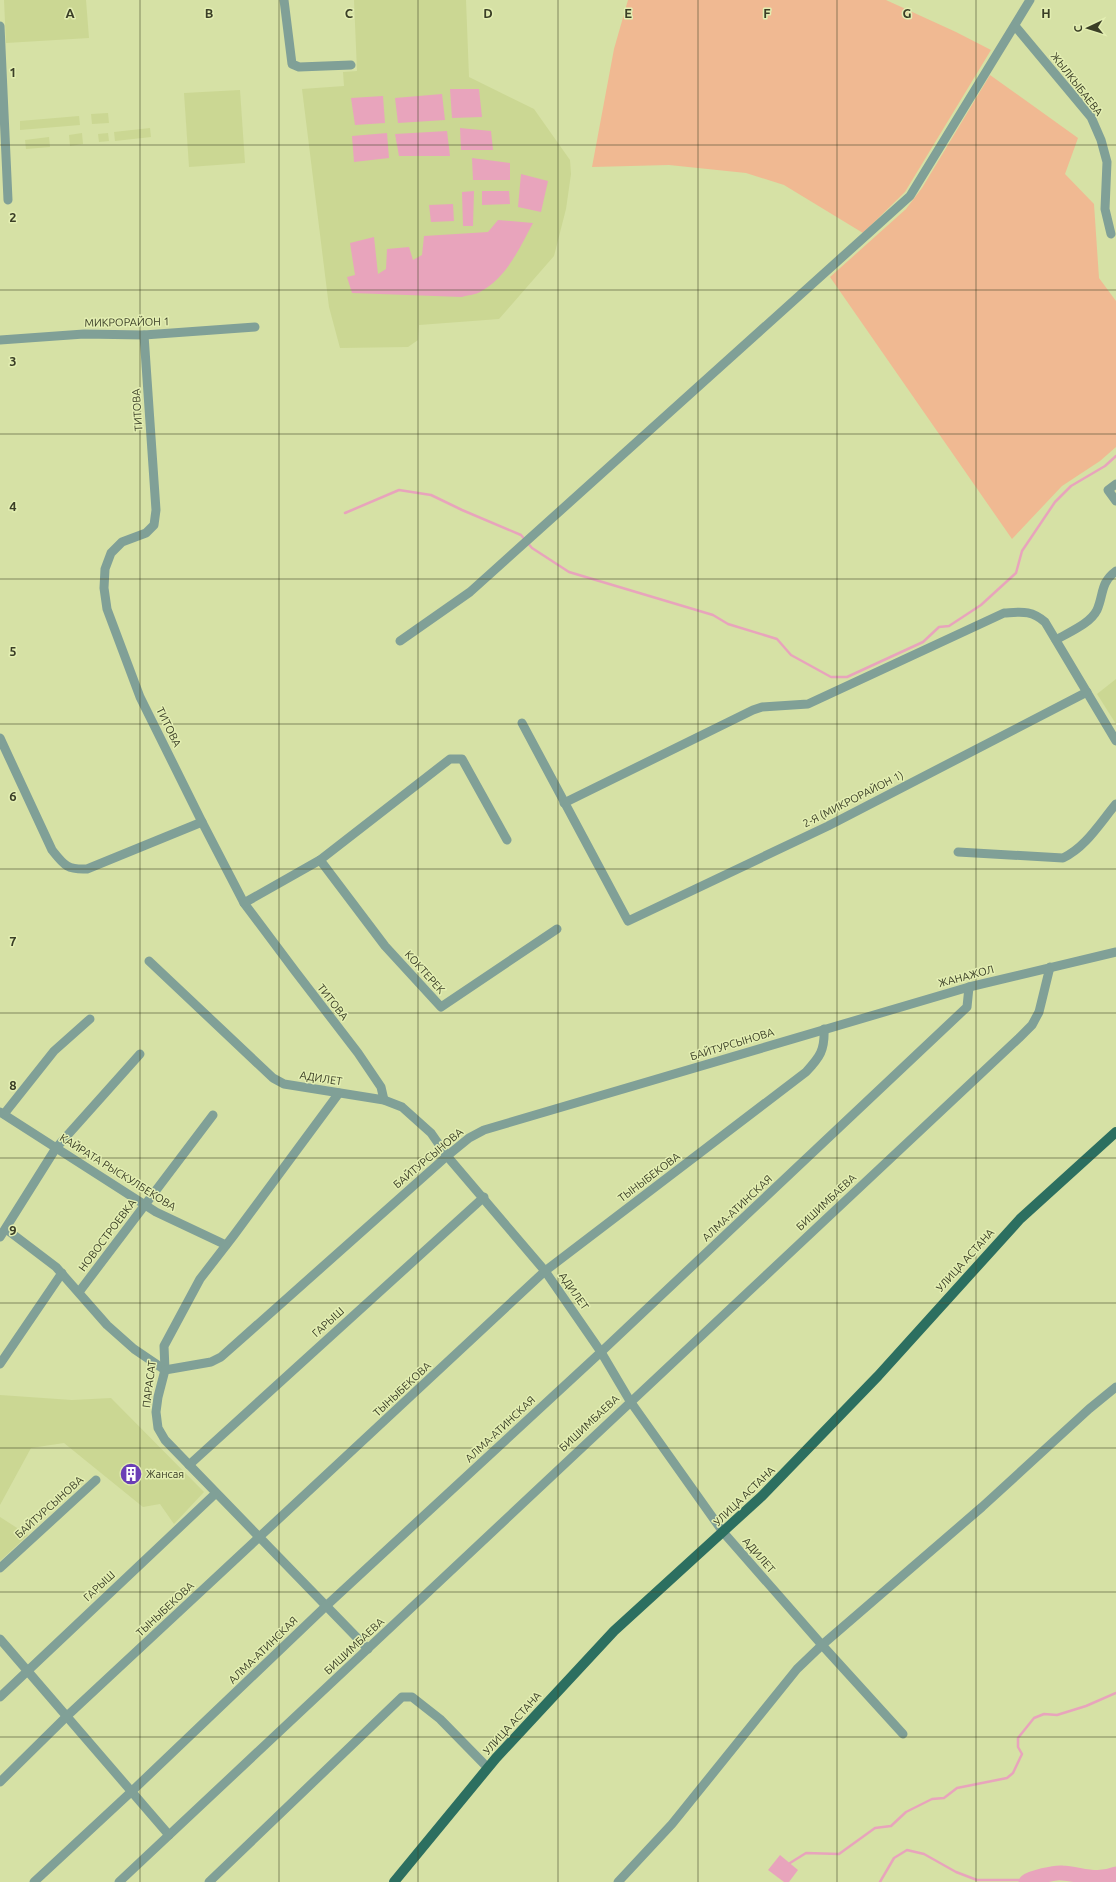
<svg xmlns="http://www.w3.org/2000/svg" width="1116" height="1882" font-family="Ubuntu,sans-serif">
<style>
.built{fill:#cbd793}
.green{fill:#f0b992}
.water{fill:#e8a4bc}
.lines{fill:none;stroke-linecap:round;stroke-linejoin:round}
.stream{stroke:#e8a4bc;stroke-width:2.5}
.river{stroke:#e8a4bc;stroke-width:15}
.minor{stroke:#80a097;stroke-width:9}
.major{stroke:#2c6f60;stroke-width:10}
.grid{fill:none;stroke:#3a3e26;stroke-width:1;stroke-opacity:0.55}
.labels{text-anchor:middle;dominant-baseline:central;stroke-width:3;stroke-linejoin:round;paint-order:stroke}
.street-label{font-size:11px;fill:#3a3e26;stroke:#e3eeb2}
.poi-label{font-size:11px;fill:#3a3e26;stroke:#e3eeb2;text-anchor:start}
.grid-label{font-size:13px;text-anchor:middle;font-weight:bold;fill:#3a3e26;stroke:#e3eeb2;stroke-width:3;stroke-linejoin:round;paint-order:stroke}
</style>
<rect width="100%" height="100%" fill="#d6e1a5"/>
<!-- built -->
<g class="built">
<polygon points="4,0 86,0 89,38 6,43"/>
<polygon points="354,0 466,0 469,77 534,109 570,160 571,174 566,209 554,256 499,319 419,325 418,340 408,347 340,348 329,307 302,89 344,86 343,72 357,71"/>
<polygon points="240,90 245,163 189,167 184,93"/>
<polygon points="108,113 109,123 92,124 91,114"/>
<polygon points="79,116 80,125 20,130 20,121"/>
<polygon points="150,128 151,137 115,141 114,132"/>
<polygon points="82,133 83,144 70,146 69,135"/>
<polygon points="108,133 109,141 99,142 98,134"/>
<polygon points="49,137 50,147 26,149 25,140"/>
<polygon points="1116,679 1116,724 1097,694"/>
<polygon points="0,1395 72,1400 111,1398 204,1492 174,1524 160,1504 143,1507 64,1443 31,1448 0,1505"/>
<polygon points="0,1517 28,1535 0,1561"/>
</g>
<!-- green -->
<g class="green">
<polygon points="628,0 886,0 956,32 991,50 905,192 863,233 784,185 746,173 669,165 592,167 614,49"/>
<polygon points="990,75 1078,138 1065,174 1094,204 1099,278 1116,301 1116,447 1100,461 1062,486 1012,539 830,277 906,209 922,188"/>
</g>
<!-- water -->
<g class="water">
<polygon points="450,89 479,89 482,117 452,118"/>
<polygon points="442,94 445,120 398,123 395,98"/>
<polygon points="383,96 385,123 355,125 351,98"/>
<polygon points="460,128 491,131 493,150 461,150"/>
<polygon points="447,131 450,156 399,156 395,134"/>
<polygon points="387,133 389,158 354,162 352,136"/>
<polygon points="472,158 510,163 510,180 473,180"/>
<polygon points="521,174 548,181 541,212 518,207"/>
<polygon points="474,191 473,226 463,226 462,192"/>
<polygon points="482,191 509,191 510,204 482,205"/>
<polygon points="453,204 454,221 431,222 429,205"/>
<path d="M498 220 533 223C519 249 507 277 480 292 475 295 468 295 462 297L352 293 347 277 355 275 350 243 374 237 378 274 386 269 387 249 409 247 413 260 422 255 424 236 488 232Z"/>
<polygon points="780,1855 798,1870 789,1882 784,1882 768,1870"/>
</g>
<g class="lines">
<!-- stream -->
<g class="stream">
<polyline points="345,513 399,490 431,495 462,510 521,535 532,548 569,572 713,615 728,624 777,639 791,655 831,677 847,677 923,642 939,627 949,626 981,605 1016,573 1022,551 1055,502 1071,486 1105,466 1116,456"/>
<polyline points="790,1863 806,1853 839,1854 875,1828 891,1826 906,1812 932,1799 944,1798 957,1788 1007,1778 1013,1773 1022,1754 1018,1747 1018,1738 1034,1718 1044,1714 1057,1715 1086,1706 1116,1693"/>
<polyline points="880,1882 894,1858 907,1850 924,1854 956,1872 977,1880 1029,1880"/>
</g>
<!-- river -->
<path class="river" d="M1026 1882C1031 1878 1055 1872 1062 1873 1081 1874 1096 1882 1116 1874"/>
<!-- minor -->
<g class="minor">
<polyline points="284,0 292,64 299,67 351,65"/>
<polyline points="0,26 8,200"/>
<polyline points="1015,26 1091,117 1101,140 1107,162 1105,209 1111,234"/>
<polyline points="144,335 156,510 154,525 146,533 122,542 111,553 105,569 104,588 107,609 140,697 202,822 244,903 295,971 358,1053 381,1087 384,1100"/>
<polyline points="0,340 84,334 144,335 255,327"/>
<polyline points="1116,484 1108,490 1116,501"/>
<path d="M1056 640C1069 632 1090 624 1097 610 1104 594 1100 583 1116 571"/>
<polyline points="400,641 470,592 910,196 1030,0"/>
<polyline points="522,723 628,921 828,826 1087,692"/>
<path d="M0 738 52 850C64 865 67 870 87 869L202 822"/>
<path d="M564 803 753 710 762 707 808 704 1004 613C1022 612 1031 610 1045 622L1116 741"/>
<path d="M958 852 1063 858C1086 847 1100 823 1116 804"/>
<polyline points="320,860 385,946 441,1007 557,929"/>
<polyline points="244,903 320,860 450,759 462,759 507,840"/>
<polyline points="149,961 273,1078 284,1084 384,1100 402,1107 431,1133 447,1156 545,1271 601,1352 630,1401 723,1532 822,1645 903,1734"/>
<polyline points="339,1093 234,1235 200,1279 164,1346 165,1370 158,1397 156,1412 158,1428 165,1440 368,1649"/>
<polyline points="0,1112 156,1212 226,1245"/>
<polyline points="4,1114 54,1051 90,1019"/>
<polyline points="6,1229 56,1267 107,1325 134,1349 165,1370"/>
<polyline points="0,1237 56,1148 140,1054"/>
<polyline points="79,1292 213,1115"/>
<polyline points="0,1364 62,1273"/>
<polyline points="165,1370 211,1362 221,1357 447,1156 469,1138 484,1130 969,987 1116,952"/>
<polyline points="189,1465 484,1197"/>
<polyline points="0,1568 96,1480"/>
<polyline points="0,1639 169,1835"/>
<polyline points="0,1697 216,1493"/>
<path d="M0 1782 67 1716 545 1271 806 1072C820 1057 825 1050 824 1029"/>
<polyline points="34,1882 131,1792 326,1606 601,1352 967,1007 969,987"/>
<polyline points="119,1882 1019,1038 1032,1025 1039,1012 1050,967"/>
<polyline points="209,1882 402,1697 412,1697 440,1719 488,1768"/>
<polyline points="618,1882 672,1824 797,1669 822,1645 982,1507 1089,1409 1116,1387"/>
</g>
<!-- major -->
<polyline class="major" points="394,1882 496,1758 614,1631 762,1496 878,1376 1020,1219 1116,1132"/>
</g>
<!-- grid -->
<path class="grid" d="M140 0V1882M279 0V1882M418 0V1882M558 0V1882M698 0V1882M837 0V1882M976 0V1882M0 145H1116M0 290H1116M0 434H1116M0 579H1116M0 724H1116M0 869H1116M0 1013H1116M0 1158H1116M0 1303H1116M0 1448H1116M0 1592H1116M0 1737H1116"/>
<!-- icons -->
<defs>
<g id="building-disc" transform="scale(1.15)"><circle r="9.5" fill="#6b3eb6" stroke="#e3eeb2"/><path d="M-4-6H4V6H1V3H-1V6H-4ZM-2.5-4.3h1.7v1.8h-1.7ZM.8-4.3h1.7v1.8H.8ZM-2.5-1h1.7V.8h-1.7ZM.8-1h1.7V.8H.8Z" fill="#fff"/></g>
</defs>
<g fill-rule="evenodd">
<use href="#building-disc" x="131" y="1474"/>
</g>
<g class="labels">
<!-- street labels -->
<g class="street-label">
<text transform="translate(1077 84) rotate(52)">ЖЫЛКЫБАЕВА</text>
<text transform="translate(127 322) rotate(-1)">МИКРОРАЙОН 1</text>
<text transform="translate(137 410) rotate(-94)">ТИТОВА</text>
<text transform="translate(169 727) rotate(64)">ТИТОВА</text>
<text transform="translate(853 799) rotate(-27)">2-Я (МИКРОРАЙОН 1)</text>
<text transform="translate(425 972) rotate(48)">КОКТЕРЕК</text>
<text transform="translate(966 976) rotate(-15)">ЖАНАЖОЛ</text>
<text transform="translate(333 1002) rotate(52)">ТИТОВА</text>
<text transform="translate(732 1044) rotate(-17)">БАЙТУРСЫНОВА</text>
<text transform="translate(321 1078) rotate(9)">АДИЛЕТ</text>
<text transform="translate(428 1158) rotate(-40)">БАЙТУРСЫНОВА</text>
<text transform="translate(118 1172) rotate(32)">КАЙРАТА РЫСКУЛБЕКОВА</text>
<text transform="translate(649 1177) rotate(-37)">ТЫНЫБЕКОВА</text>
<text transform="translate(826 1202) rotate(-43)">БИШИМБАЕВА</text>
<text transform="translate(737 1208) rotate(-43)">АЛМА-АТИНСКАЯ</text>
<text transform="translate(107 1235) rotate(-53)">НОВОСТРОЕВКА</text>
<text transform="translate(965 1260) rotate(-48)">УЛИЦА АСТАНА</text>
<text transform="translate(574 1291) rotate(55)">АДИЛЕТ</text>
<text transform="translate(328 1322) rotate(-42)">ГАРЫШ</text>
<text transform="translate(149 1384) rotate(-83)">ПАРАСАТ</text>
<text transform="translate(402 1389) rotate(-43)">ТЫНЫБЕКОВА</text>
<text transform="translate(589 1423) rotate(-43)">БИШИМБАЕВА</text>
<text transform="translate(500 1429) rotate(-43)">АЛМА-АТИНСКАЯ</text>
<text transform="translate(744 1496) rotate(-44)">УЛИЦА АСТАНА</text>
<text transform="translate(49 1507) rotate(-42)">БАЙТУРСЫНОВА</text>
<text transform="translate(759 1555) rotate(49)">АДИЛЕТ</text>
<text transform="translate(99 1586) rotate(-43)">ГАРЫШ</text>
<text transform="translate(165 1609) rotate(-43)">ТЫНЫБЕКОВА</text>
<text transform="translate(354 1646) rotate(-43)">БИШИМБАЕВА</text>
<text transform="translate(263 1650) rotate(-44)">АЛМА-АТИНСКАЯ</text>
<text transform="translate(512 1723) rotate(-48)">УЛИЦА АСТАНА</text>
</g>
<!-- poi labels -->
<g class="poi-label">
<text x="146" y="1474">Жансая</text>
</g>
</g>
<g class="grid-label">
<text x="70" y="18">A</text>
<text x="209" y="18">B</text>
<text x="349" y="18">C</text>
<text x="488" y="18">D</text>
<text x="628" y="18">E</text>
<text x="767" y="18">F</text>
<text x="907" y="18">G</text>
<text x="1046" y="18">H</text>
<text x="13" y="77">1</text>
<text x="13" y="222">2</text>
<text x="13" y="366">3</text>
<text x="13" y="511">4</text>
<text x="13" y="656">5</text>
<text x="13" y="801">6</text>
<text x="13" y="946">7</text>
<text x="13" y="1090">8</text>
<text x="13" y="1235">9</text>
</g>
<!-- north arrow -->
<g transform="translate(1088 28) rotate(266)" stroke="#e3eeb2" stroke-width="3" paint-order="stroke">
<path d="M0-3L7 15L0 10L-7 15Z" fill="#3a3e26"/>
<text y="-6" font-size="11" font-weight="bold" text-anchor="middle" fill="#3a3e26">С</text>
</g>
</svg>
